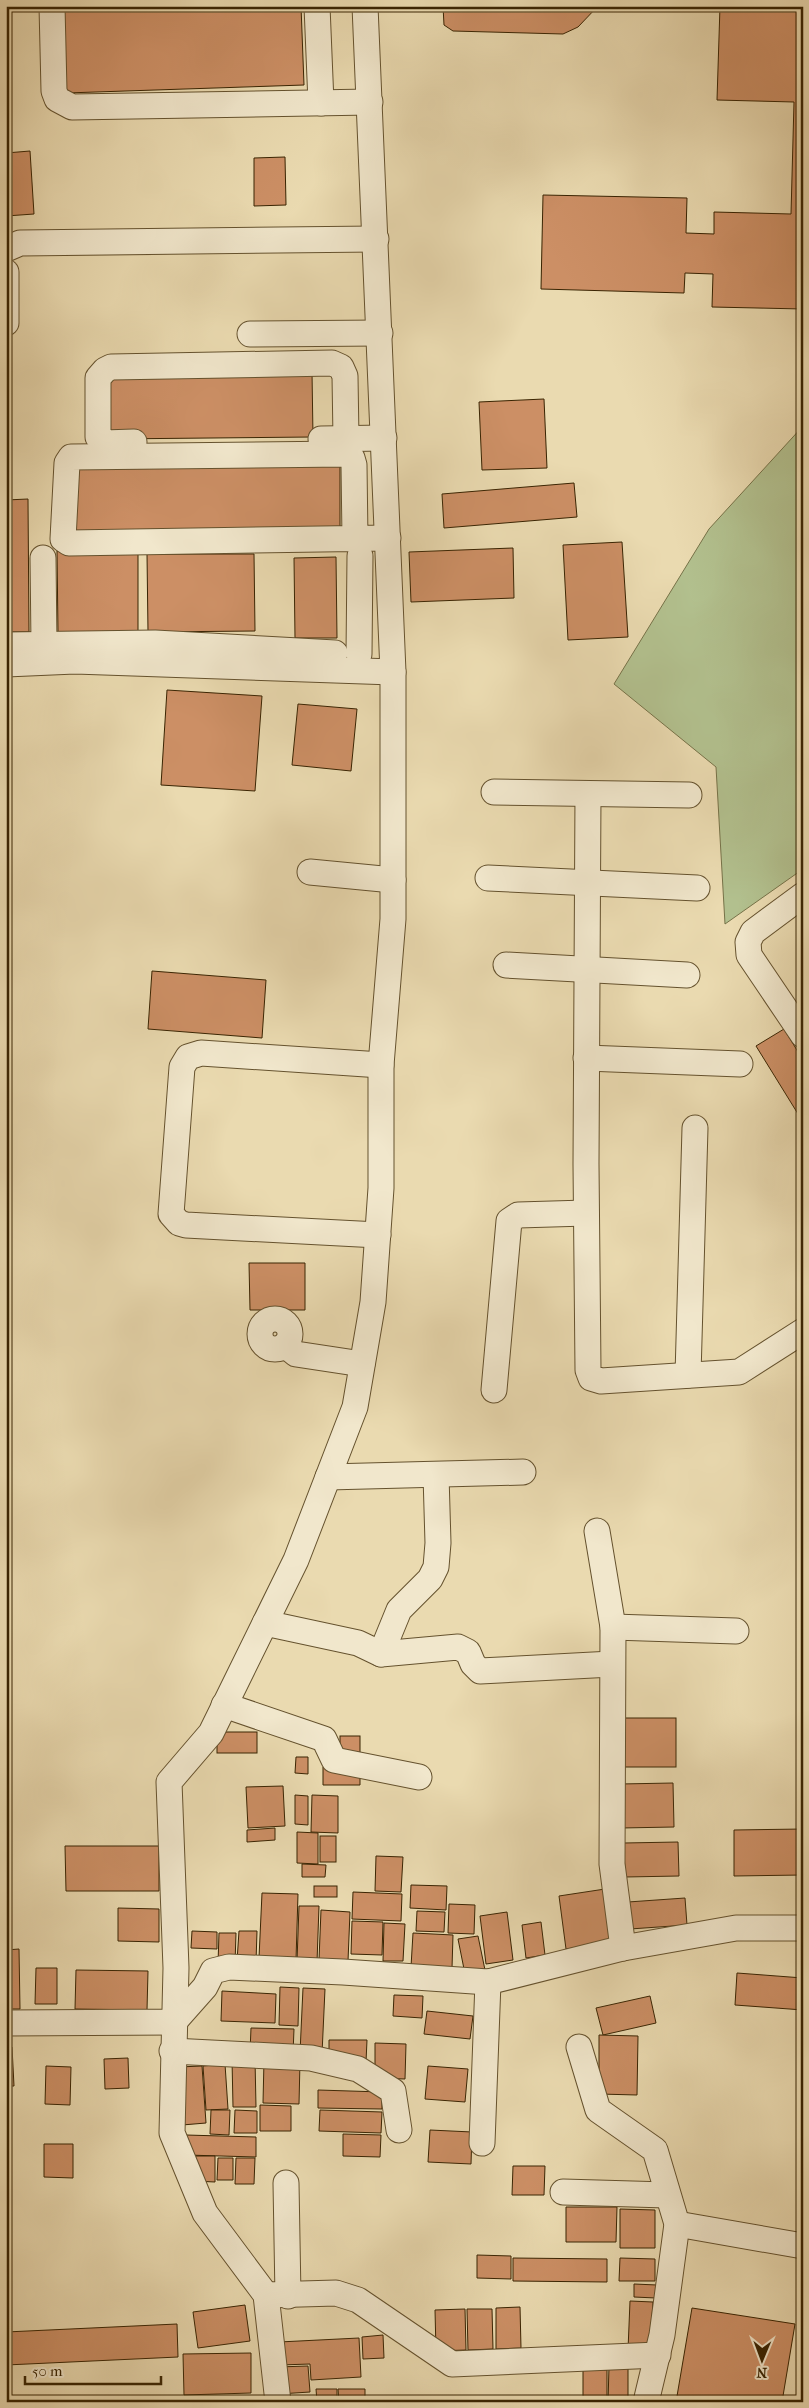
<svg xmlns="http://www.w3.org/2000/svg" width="809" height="2408" font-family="'IM FELL French Canon',serif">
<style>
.green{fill:#b2c08e;stroke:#767248}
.building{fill:#cc8f65;stroke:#392402}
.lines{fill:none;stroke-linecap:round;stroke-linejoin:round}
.minor-casing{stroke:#65522e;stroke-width:27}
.minor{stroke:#f1e7cc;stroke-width:25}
</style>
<rect width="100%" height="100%" fill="#eadab0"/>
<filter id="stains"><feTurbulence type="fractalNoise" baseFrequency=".004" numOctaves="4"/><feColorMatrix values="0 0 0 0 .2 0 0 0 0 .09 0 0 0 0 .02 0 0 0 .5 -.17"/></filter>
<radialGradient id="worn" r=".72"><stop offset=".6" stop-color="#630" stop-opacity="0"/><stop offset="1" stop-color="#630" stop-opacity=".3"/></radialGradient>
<!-- green -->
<polygon class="green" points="803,426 803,869 725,924 716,767 614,684 709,529"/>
<!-- building -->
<g class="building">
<polygon points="64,6 301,6 304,85 66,93"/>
<polygon points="443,6 598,6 578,27 563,34 453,31 444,25"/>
<polygon points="720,6 803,6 803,309 712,307 713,274 685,273 684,293 541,289 543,195 687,198 686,233 714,234 714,212 791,214 794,102 717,100"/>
<polygon points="30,151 34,214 6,216 6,153"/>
<polygon points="285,157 286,205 254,206 254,158"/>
<polygon points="312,372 313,437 109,439 108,373"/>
<polygon points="544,399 547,468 482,470 479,402"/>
<polygon points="340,463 340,535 74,537 74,465"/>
<polygon points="574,483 577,517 444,528 442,494"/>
<polygon points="28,499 29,632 6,632 6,500"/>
<polygon points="622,542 628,637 568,640 563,545"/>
<polygon points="513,548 514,598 411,602 409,552"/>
<polygon points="138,550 138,633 58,634 57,551"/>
<polygon points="147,554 254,554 255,631 148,632"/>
<polygon points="336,557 337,638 295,638 294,558"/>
<polygon points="167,690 262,696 255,791 161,785"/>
<polygon points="298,704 357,709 351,771 292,765"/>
<polygon points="152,971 266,980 262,1038 148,1029"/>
<polygon points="784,1029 803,1060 803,1122 756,1046"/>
<polygon points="249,1263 305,1263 305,1310 250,1310"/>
<rect x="617" y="1718" width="59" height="49"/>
<rect x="217" y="1732" width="40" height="21"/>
<rect x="340" y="1736" width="20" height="18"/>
<polygon points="296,1757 308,1757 308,1774 295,1773"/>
<polygon points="323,1767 360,1768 360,1785 323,1785"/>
<polygon points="673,1783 674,1827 621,1828 620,1784"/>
<polygon points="283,1786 285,1826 248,1828 246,1787"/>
<polygon points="295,1795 308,1796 308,1825 295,1824"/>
<polygon points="312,1795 338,1796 338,1833 311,1832"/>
<polygon points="275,1828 275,1840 247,1842 247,1830"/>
<polygon points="803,1829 803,1875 734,1876 734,1830"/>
<polygon points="297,1832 318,1833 318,1864 297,1863"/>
<rect x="320" y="1836" width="16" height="26"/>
<polygon points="678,1842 679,1876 625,1877 624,1843"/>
<polygon points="65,1846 159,1846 159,1891 66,1891"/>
<polygon points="376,1856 403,1857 401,1892 375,1891"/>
<polygon points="302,1864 326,1865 325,1877 302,1877"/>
<polygon points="411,1885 447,1886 446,1910 410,1908"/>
<rect x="314" y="1886" width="23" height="11"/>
<polygon points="605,1889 613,1943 566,1949 559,1896"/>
<polygon points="353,1892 402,1894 401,1921 352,1919"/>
<polygon points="262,1893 298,1894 296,1960 259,1958"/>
<polygon points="685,1898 687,1925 630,1929 628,1902"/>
<polygon points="449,1904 475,1905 474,1934 448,1933"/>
<polygon points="299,1906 319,1906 317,1962 297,1961"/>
<polygon points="118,1908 159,1909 159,1942 118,1941"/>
<polygon points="321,1910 350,1912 348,1961 319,1960"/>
<polygon points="417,1911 445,1912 444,1932 416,1931"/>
<polygon points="507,1912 513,1960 486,1964 480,1916"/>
<polygon points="352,1921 383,1922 382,1955 351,1954"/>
<polygon points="541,1922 545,1955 526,1958 522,1925"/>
<polygon points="384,1923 405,1924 403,1961 383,1961"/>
<polygon points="192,1931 217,1932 217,1949 191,1948"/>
<polygon points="239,1931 257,1931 256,1962 237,1961"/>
<polygon points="219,1933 236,1933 235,1964 218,1964"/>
<polygon points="413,1933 453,1935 452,1968 411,1967"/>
<polygon points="478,1936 485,1970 465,1974 458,1939"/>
<polygon points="19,1949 20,2009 6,2009 6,1950"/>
<polygon points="36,1968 57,1968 57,2004 35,2004"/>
<polygon points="76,1970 148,1971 147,2010 75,2009"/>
<polygon points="737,1973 803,1978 803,2010 735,2005"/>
<polygon points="280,1987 299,1988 298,2026 279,2025"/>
<polygon points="303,1988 325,1989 322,2054 300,2053"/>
<polygon points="222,1991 276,1994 275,2023 221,2021"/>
<polygon points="394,1995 423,1996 422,2018 393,2016"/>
<polygon points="650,1996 656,2023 603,2035 596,2008"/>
<polygon points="427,2011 473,2016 470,2039 424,2034"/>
<polygon points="251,2028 294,2029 293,2054 250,2052"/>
<polygon points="599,2035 638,2036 637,2095 599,2094"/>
<polygon points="329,2040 367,2040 366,2062 329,2061"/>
<polygon points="375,2043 406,2044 405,2079 375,2078"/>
<polygon points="6,2047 12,2047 14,2086 6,2086"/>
<polygon points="128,2058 129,2088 105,2089 104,2059"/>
<polygon points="232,2059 255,2059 256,2107 233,2107"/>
<polygon points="264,2060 300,2061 299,2104 263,2103"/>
<polygon points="225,2064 228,2109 206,2110 203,2066"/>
<polygon points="46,2066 71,2067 70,2105 45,2104"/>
<polygon points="202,2066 206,2123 182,2125 178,2067"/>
<polygon points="428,2066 468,2069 465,2102 425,2099"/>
<polygon points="318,2090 382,2092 382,2109 318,2108"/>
<polygon points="260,2105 291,2106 291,2131 260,2131"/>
<polygon points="211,2110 230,2110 229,2135 210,2134"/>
<polygon points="235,2110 257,2111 257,2133 234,2133"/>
<polygon points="320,2110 382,2112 381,2133 319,2131"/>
<polygon points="430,2130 472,2132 471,2164 428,2162"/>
<polygon points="343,2134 381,2135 380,2157 343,2156"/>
<polygon points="186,2135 256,2137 256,2157 186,2155"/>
<polygon points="44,2144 73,2144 73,2178 44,2177"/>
<polygon points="195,2156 215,2156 215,2182 194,2181"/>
<polygon points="218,2158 233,2158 233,2180 217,2180"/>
<polygon points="236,2158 255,2158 254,2184 235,2184"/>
<polygon points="513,2166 545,2166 544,2195 512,2195"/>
<polygon points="566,2207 617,2207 616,2242 566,2242"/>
<polygon points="620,2209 655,2210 655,2248 620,2248"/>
<polygon points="477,2255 511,2256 511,2279 477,2278"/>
<polygon points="513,2258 607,2259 607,2282 513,2281"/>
<polygon points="620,2258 655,2259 655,2281 619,2281"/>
<polygon points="634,2284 657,2285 656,2298 634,2297"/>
<polygon points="630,2301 653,2302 650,2351 628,2350"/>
<polygon points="245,2305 250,2341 198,2348 193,2312"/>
<polygon points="520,2307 521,2348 496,2349 496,2308"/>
<polygon points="692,2308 795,2324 782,2402 676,2402"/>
<polygon points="465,2309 466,2350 436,2351 435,2310"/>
<polygon points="467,2309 492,2309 493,2349 468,2350"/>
<polygon points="177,2324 178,2357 6,2365 6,2332"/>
<polygon points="383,2335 384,2358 363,2359 362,2337"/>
<polygon points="359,2338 361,2377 311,2380 310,2364 280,2365 279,2342"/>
<polygon points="251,2353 251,2393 184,2395 183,2354"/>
<polygon points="308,2366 310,2392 279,2394 277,2367"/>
<polygon points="609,2367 628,2367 628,2402 608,2402"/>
<polygon points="583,2369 607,2370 607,2399 583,2399"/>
<polygon points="316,2389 337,2389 337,2402 317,2402"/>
<polygon points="338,2389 365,2389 365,2402 339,2402"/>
<polygon points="259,2397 259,2402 222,2402 222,2398"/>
</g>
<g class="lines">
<!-- minor casing -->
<g class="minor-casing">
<g id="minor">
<polyline points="52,6 54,91 57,99 72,107 370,102"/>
<polyline points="317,6 321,103"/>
<polyline points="6,249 20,243 376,239"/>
<polyline points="6,272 6,323"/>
<polyline points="250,334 380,333"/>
<polyline points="321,439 384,438"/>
<polyline points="134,442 104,443 98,437 98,378 105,370 111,367 332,363 341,367 345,376 346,439"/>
<polyline points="355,539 354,465 352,458 345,454 71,457 67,463 63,539 69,543 388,538"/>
<polyline points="43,558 44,644"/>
<polyline points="6,645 155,643 335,653"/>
<polyline points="359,654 360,556"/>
<polyline points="6,664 75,661 393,672"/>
<polyline points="494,792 689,795"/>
<polyline points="588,794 586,1164 588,1370 591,1378 601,1381 739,1372 803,1331"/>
<polyline points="310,872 393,880"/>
<polyline points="488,878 697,888"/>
<polyline points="803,895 753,932 748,942 749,955 803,1035"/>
<polyline points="506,965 687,975"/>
<polyline points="586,1058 740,1064"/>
<polyline points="378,1235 186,1225 179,1223 171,1214 182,1067 188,1057 201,1053 381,1065"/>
<circle cx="275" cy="1334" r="15"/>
<polyline points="285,1345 296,1354 362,1364"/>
<polyline points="688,1375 695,1128"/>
<polyline points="494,1390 509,1221 518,1215 586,1213"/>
<polyline points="328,1477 523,1472"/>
<polyline points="597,1531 613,1627 612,1864 623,1948"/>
<polyline points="265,1623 358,1643 381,1654 458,1647 468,1652 473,1664 480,1671 612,1664"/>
<polyline points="613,1627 736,1631"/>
<polyline points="381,1654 399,1610 430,1579 436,1567 438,1543 436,1475"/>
<polyline points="224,1705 324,1739 334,1760 419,1777"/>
<polyline points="6,2023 174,2022 205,1987 213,1971 229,1967 343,1972 488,1982 623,1948 736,1928 803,1928"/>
<polyline points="579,2047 598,2110 655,2150 677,2224 662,2335 646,2402"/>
<polyline points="172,2051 311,2058 358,2069 393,2091 399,2130"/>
<polyline points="482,2143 488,1982"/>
<polyline points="286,2183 288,2296"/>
<polyline points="563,2192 667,2195"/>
<polyline points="677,2224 803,2246"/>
<polyline points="266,2295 336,2293 358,2300 452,2364 658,2355"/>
<polyline points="278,2402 266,2295 205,2213 172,2133 176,1968 169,1782 211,1733 296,1560 355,1407 373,1302 381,1188 381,1065 393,919 393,672 365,6"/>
</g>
</g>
<!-- minor -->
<use href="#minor" class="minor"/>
</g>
<!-- margin -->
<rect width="809" height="2408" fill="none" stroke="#eadab0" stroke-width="25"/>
<rect x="8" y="8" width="794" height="2393" fill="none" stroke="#392402" stroke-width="2.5"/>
<rect x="12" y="12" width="784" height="2383" fill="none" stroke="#392402"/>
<!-- north arrow -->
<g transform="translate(762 2360) rotate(181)" stroke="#f1e7cc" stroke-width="4" paint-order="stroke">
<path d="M0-4L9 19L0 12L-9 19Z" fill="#392402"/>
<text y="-8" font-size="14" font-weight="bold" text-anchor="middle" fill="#392402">N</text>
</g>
<!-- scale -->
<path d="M25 2376v8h136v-8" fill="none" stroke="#392402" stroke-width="2.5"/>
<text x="32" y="2376" font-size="15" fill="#392402" stroke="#f1e7cc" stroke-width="4" paint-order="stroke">50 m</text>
<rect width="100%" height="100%" filter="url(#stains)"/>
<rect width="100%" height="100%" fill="url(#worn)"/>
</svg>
